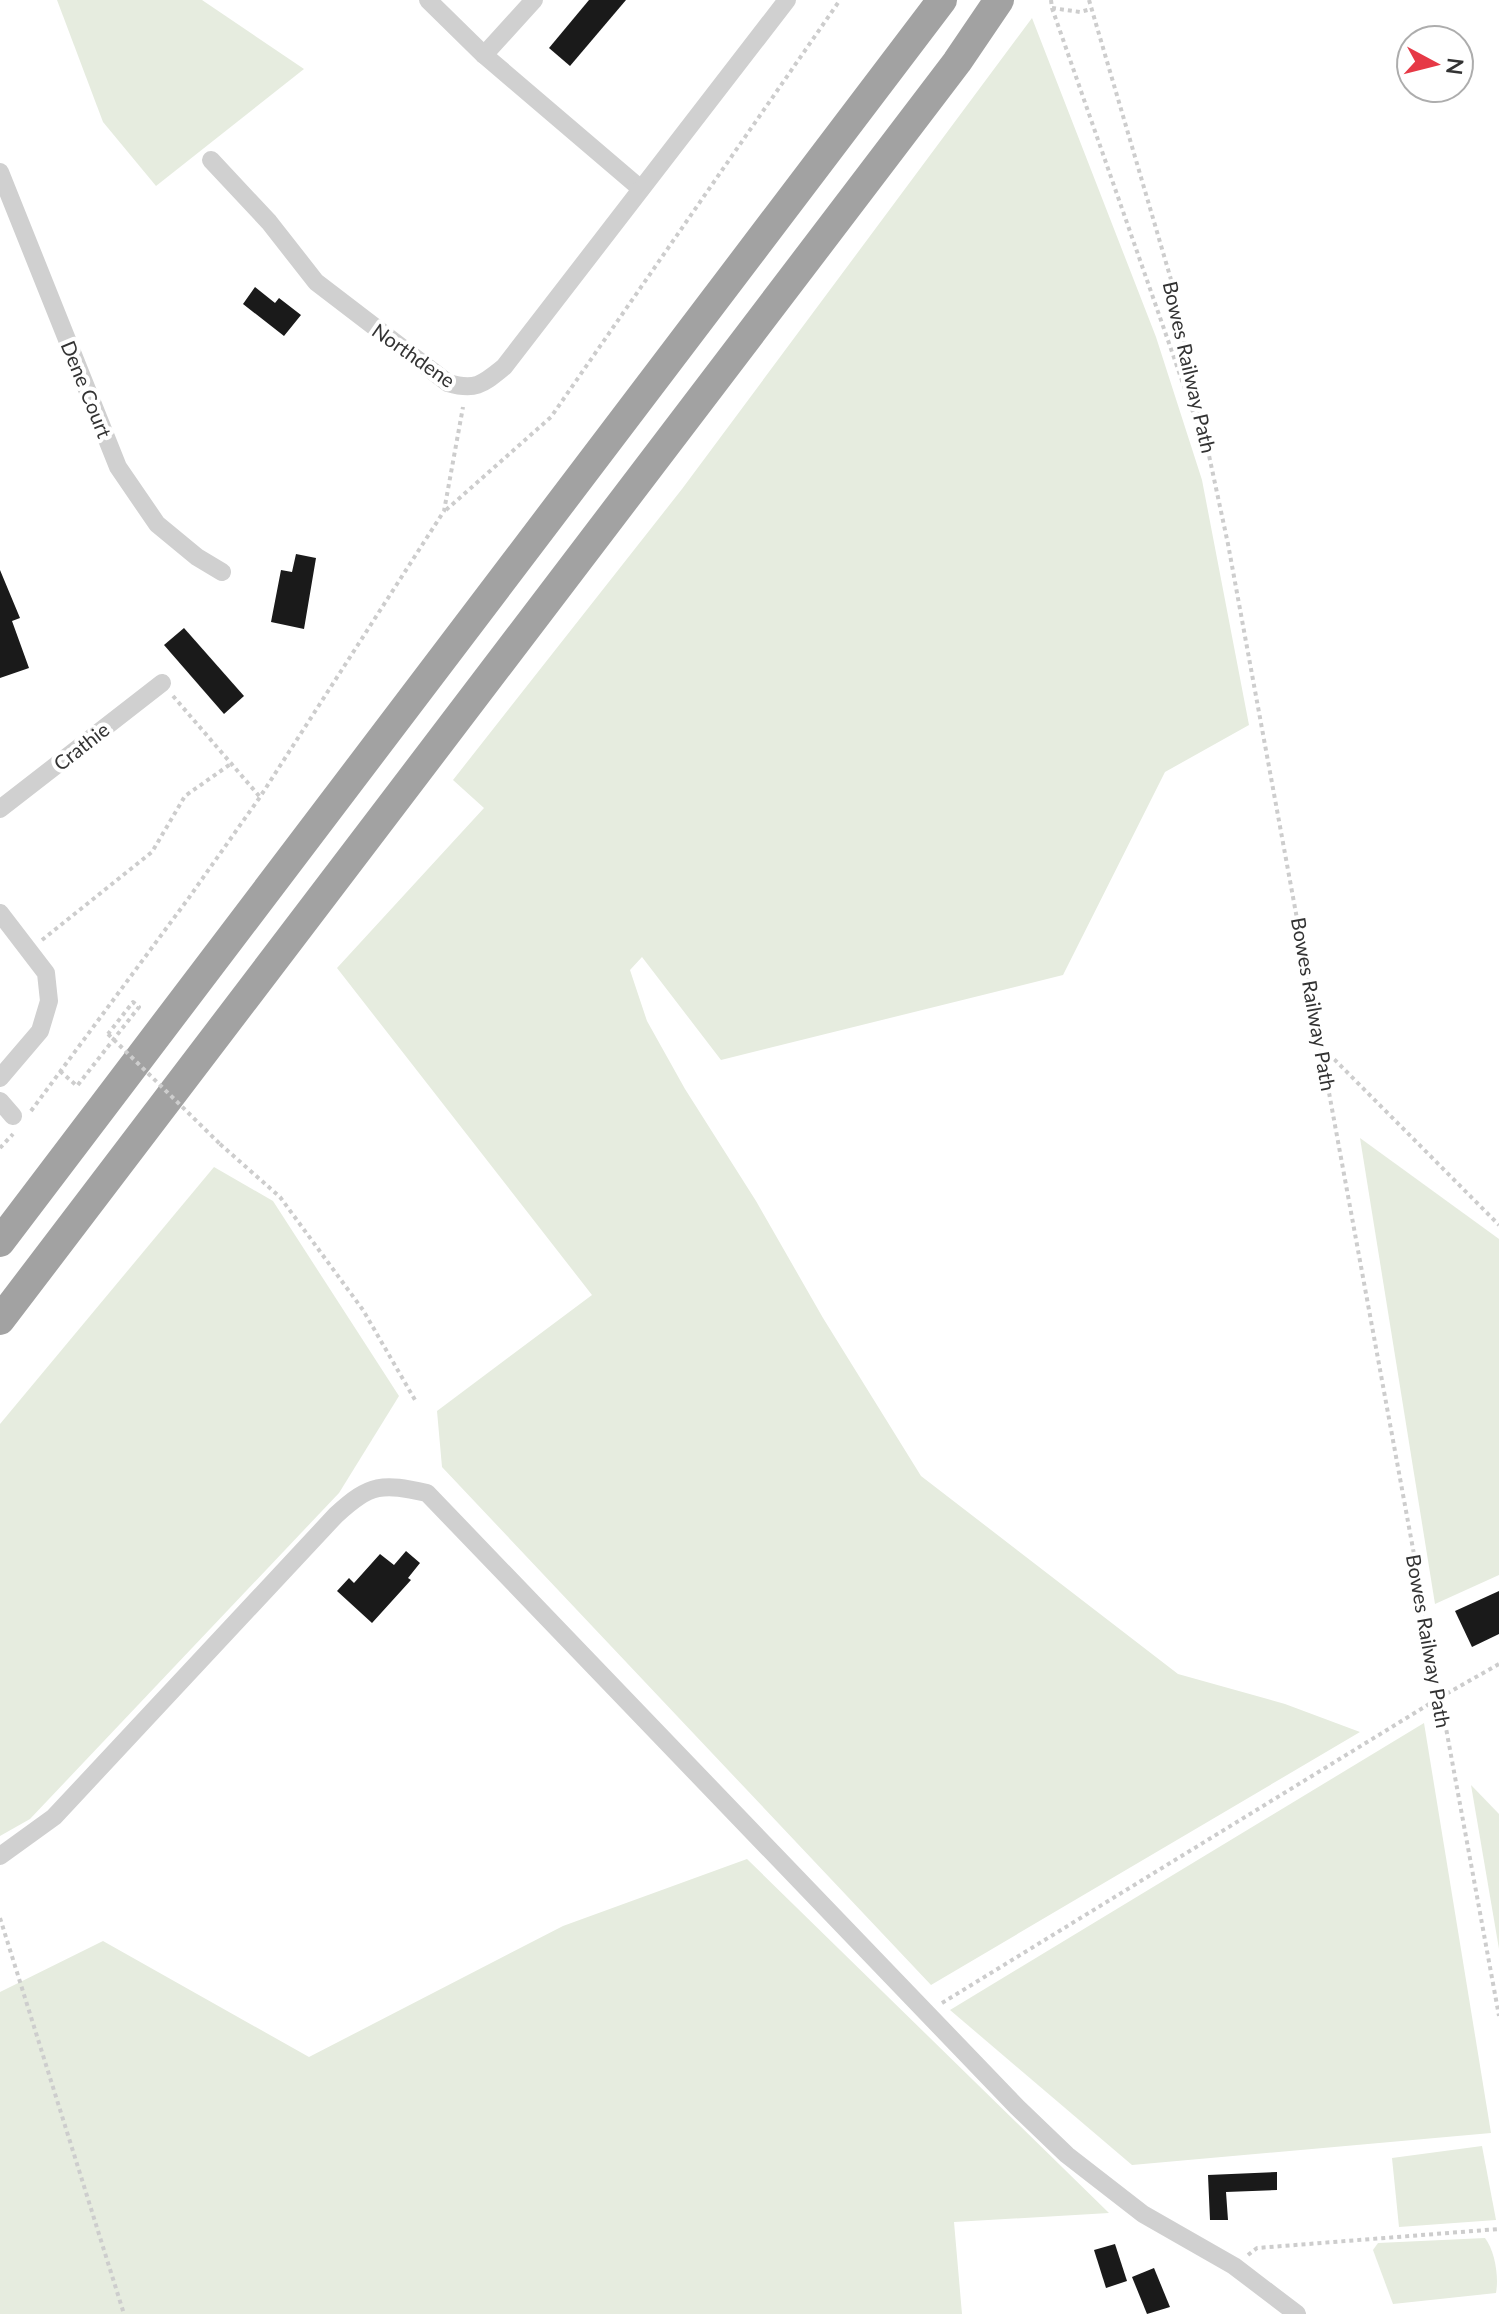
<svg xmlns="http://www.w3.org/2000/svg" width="1499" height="2314" font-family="Lato,sans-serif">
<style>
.green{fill:#e6ecdf}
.building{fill:#1a1a1a}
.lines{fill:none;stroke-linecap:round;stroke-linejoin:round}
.path{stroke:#cdcdcd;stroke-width:4;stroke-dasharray:4 4;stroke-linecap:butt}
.minor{stroke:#d0d0d0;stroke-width:18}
.trunk{stroke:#a2a2a2;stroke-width:30}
.path-bridge{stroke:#cdcdcd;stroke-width:4;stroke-dasharray:4 4;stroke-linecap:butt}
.labels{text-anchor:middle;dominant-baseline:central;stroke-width:8;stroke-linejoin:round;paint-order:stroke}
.street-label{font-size:20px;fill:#333;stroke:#fff}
</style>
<rect width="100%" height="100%" fill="#fff"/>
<!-- green -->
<g class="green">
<polygon points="57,0 202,0 304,69 156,186 103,122"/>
<polygon points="1032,18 1156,337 1202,480 1249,725 1165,772 1063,975 721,1060 642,957 630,970 647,1021 685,1089 756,1201 823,1318 921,1476 1178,1674 1285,1704 1360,1732 931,1985 442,1467 437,1411 592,1295 337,968 484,808 453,780 682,489"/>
<polygon points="1360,1138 1499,1239 1499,1575 1435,1604"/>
<polygon points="214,1167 273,1201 399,1396 339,1493 30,1819 0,1836 0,1424"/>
<polygon points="1424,1723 1491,2133 1132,2165 950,2010"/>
<polygon points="1471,1785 1499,1814 1499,1949"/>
<polygon points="747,1859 1109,2213 954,2222 962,2314 0,2314 0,1992 103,1941 309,2057 563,1926"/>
<polygon points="1482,2146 1496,2220 1399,2227 1392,2158"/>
<path d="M1485 2238C1495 2251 1499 2277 1496 2293L1393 2304 1373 2250 1378 2243Z"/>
</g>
<!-- building -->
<g class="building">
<polygon points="589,0 626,0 570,66 549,48"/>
<polygon points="255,287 275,303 279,298 301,315 284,336 243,304"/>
<polygon points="296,554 316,558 304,629 271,622 281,570 292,572"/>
<polygon points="0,570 20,618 12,621 29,668 0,678"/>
<polygon points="184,628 244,696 224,714 164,645"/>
<polygon points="406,1551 420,1563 408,1578 411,1580 372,1623 337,1591 349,1578 354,1583 380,1554 394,1565"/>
<polygon points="1499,1591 1499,1634 1472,1647 1455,1611"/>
<polygon points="1277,2172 1277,2190 1226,2192 1228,2220 1210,2220 1208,2175"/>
<polygon points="1115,2244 1127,2281 1106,2288 1094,2250"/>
<polygon points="1154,2268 1170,2307 1147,2314 1132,2277"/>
</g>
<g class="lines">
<!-- path -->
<g class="path">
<polyline points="1051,0 1052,8 1208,455"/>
<polyline points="1089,0 1172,283 1228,544 1499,2016"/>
<polyline points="1052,8 1080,12 1091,9"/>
<polyline points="446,510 551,417 840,0"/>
<polyline points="173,696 260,797"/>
<polyline points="42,940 152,852 185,796 232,763"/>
<polyline points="1323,1048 1499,1225"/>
<polyline points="60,1071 77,1086 139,1007 133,1002 108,1034"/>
<polyline points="31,1111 188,899 260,797 444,511 463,407"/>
<polyline points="220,1144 280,1197 363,1310 415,1400"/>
<polyline points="0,1148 13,1134"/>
<polyline points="0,1918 124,2314"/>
<polyline points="942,2003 1439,1698 1499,1664"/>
<polyline points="1248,2255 1257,2248 1499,2229"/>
</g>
<!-- minor -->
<g class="minor">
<polyline points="428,0 484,55 641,189"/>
<polyline points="484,55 534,0"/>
<path d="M211 160 269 222 316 282 448 383C476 391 483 384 504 367L787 0"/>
<polyline points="0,172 118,467 157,524 197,557 222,572"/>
<polyline points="0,809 162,683"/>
<polyline points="0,913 46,973 49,1001 40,1031 0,1078"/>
<polyline points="0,1101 13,1116"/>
<path d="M0 1856 54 1817 336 1515C371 1483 382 1483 427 1493L1017 2107 1067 2155 1143 2214 1234 2266 1297 2314"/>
</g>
<!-- trunk -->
<g class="trunk">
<polyline points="0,1242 942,0"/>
<polyline points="0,1320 957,62 999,0"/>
</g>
<!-- path-bridge -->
<polyline class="path-bridge" points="108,1034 220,1144"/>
</g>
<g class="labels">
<!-- street labels -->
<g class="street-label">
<text transform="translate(414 355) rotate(35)">Northdene</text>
<text transform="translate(1190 367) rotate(77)">Bowes Railway Path</text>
<text transform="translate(87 389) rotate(68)">Dene Court</text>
<text transform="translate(81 746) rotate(-38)">Crathie</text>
<text transform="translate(1314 1004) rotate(80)">Bowes Railway Path</text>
<text transform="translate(1429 1641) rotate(80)">Bowes Railway Path</text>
</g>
</g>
<!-- north arrow -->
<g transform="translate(1435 64) rotate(97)"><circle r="38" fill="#ffffff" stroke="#adadad" stroke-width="2"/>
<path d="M0-6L14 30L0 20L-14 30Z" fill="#e63946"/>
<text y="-12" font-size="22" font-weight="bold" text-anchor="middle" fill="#333333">N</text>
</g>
</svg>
